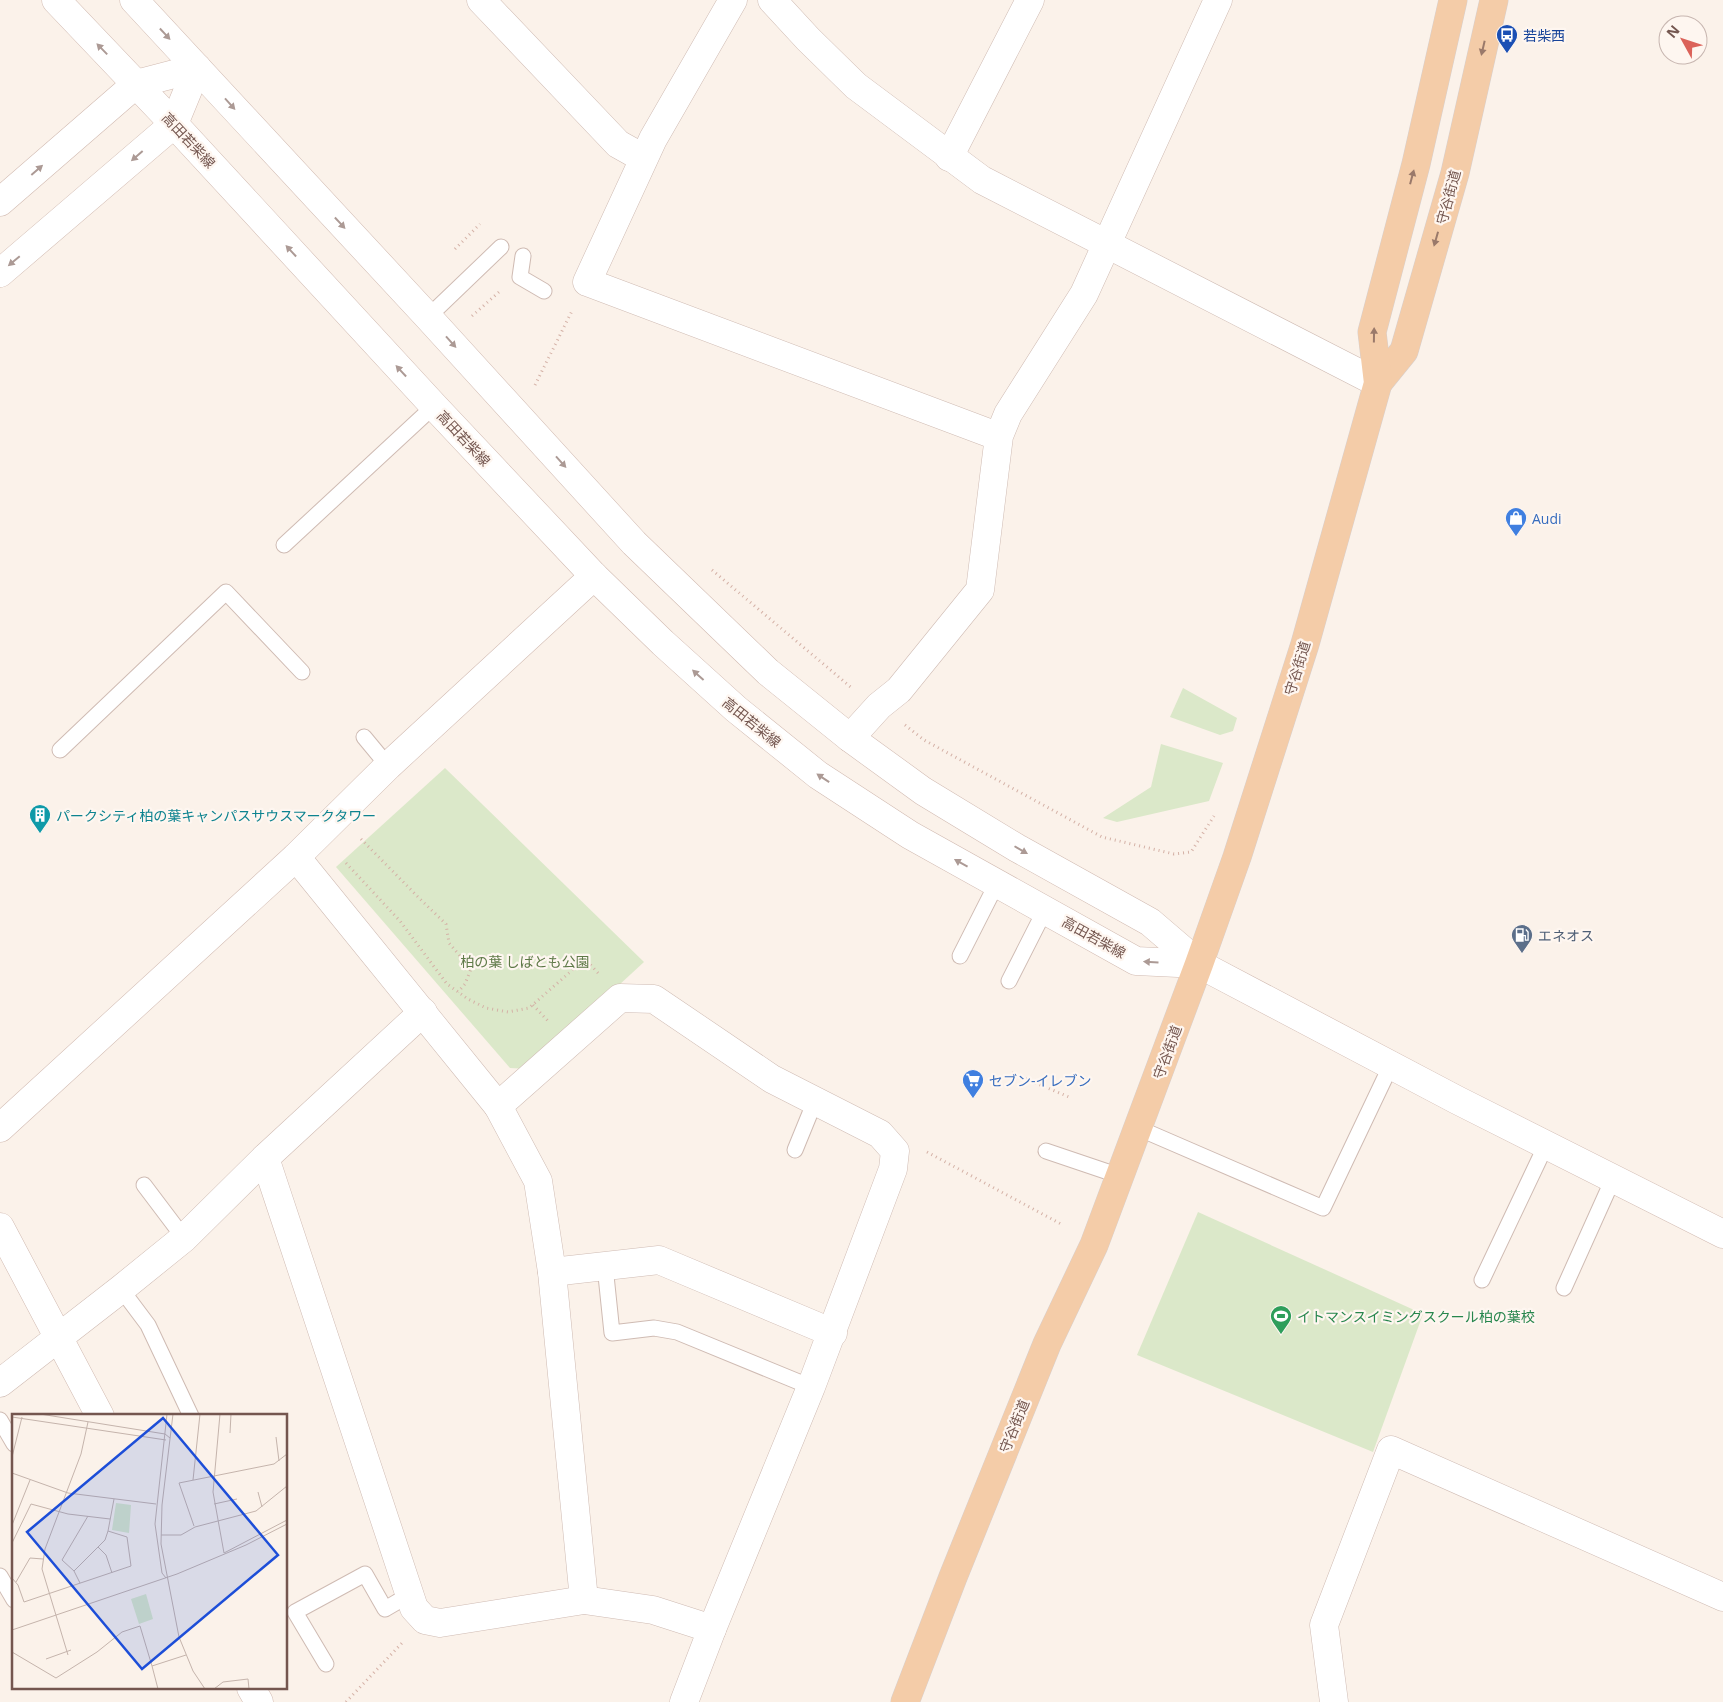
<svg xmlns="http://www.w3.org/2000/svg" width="1723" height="1702" font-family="'Open Sans','Noto Sans JP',sans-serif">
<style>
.green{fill:#dbe8c9}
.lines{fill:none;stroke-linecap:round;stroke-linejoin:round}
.lane-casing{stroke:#cfbbb3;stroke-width:17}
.street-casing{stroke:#cfbbb3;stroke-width:29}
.secondary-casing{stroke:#d1bab1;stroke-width:29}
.primary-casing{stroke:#d8d0ce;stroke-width:29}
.path{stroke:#d4b1a6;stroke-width:3;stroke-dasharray:1 4;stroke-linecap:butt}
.lane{stroke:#fff;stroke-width:15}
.street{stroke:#fff;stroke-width:28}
.secondary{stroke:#fff;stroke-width:28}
.primary{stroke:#f4cca8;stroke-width:28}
.oneway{fill:#ac9a95}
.oneway2{fill:#9a796a}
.labels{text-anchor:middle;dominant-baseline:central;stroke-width:4.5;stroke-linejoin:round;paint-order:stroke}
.transit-label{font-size:14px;fill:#164399;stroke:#fef6f0;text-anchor:start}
.street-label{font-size:14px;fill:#74564f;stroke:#fef6f0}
.shop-label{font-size:14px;fill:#366cbe;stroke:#fef6f0;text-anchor:start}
.culture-label{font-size:14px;fill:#0d838f;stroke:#fef6f0;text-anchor:start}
.service-label{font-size:14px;fill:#4e5e75;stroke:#fef6f0;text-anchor:start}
.park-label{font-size:14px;fill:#5e7947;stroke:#fef6f0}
.leisure-label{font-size:14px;fill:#27864d;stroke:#fef6f0;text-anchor:start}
.inset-road{fill:none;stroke:#c5b4ac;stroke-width:1}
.view{fill:#1d4ed8;fill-opacity:0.15;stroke:#1d4ed8;stroke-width:2.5}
.inset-edge{fill:none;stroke:#74564f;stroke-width:2.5}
</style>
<rect width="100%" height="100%" fill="#fbf2ea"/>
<!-- green -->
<g class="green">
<polygon points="1183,688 1237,718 1233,731 1220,735 1170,717"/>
<polygon points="1161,744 1223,763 1209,801 1117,822 1103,818 1151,787"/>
<polygon points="445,768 644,962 528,1069 510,1068 336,867"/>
<polygon points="1198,1212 1423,1314 1373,1452 1137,1355"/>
</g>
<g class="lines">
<!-- lane casing -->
<g class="lane-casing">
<g id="lane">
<polyline points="523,256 520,277 544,291"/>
<polyline points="428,317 501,247"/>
<polyline points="284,545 434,406"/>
<polyline points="364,737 388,766"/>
<polyline points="60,750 226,592 302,672"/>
<polyline points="960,956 997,883"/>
<polyline points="1009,981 1045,910"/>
<polyline points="1138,1128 1323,1208 1391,1065"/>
<polyline points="795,1150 815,1101"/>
<polyline points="1046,1151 1120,1176"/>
<polyline points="144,1185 184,1238"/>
<polyline points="605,1266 612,1333 654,1328 677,1332 811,1387"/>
<polyline points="1482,1280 1546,1145"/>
<polyline points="1564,1288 1613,1179"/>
<polyline points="121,1289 148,1325 191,1416"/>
<polyline points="0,1420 14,1444"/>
<polyline points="0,1576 14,1600"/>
<polyline points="326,1664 295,1612 365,1574 385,1609 397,1602 411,1598"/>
</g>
</g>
<!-- street casing -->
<g class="street-casing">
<g id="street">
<polyline points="481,0 618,144 643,158"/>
<polyline points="733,0 653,139 587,282 989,433"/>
<polyline points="772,0 808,39 856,86 982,180 1378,383"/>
<polyline points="949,157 1030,0"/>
<polyline points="850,738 879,706 899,690 980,590 999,436 1008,414 1084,294 1218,0"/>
<polyline points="296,857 498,1106 620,998 654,999 772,1079 880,1134 895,1151 893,1169 811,1387 712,1629 684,1702"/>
<polyline points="498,1106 538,1181 552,1272 584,1600"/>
<polyline points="265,1158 414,1608 425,1620 440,1623 584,1600 653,1610 712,1629"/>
<polyline points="552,1272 659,1260 833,1333"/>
<polyline points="0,1383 121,1289 184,1238 265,1158 423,1012"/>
<polyline points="1334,1702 1324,1625 1391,1450 1723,1597"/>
</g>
</g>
<!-- secondary casing -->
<g class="secondary-casing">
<g id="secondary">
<polyline points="56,0 174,124 434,406 594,576 663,643 736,709 818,775 910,835 1136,961 1199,964"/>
<polyline points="134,0 428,317 634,543 768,672 850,738 923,791 1017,848 1150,922 1199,964 1457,1100 1723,1234"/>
<polyline points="0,202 136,84 197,68"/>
<polyline points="0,273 174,124 197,68"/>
<polyline points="0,1128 296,857 388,766 594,576"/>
<polyline points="0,1227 100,1416"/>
<polyline points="251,1688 259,1702"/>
</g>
</g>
<!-- primary casing -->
<g class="primary-casing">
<g id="primary">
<polyline points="1378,383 1404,351 1455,173 1494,0"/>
<polyline points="905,1702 953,1577 1047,1344 1094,1245 1199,964 1237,857 1305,644 1378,383 1372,332 1416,164 1453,0"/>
</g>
</g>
<!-- path -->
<g class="path">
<polyline points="455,249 480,224"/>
<polyline points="472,316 499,292"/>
<polyline points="535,385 572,311"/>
<polyline points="712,570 853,689"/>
<polyline points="905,725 924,740 1102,837 1174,854 1191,852 1214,816"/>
<polyline points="361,839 420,899 446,924 449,943 471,969 465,984 458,992"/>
<polyline points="346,863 400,921 447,984 468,999 486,1008 508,1012 529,1008 585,959 600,975"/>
<polyline points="533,1005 548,1021"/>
<polyline points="1012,1073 1069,1097"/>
<polyline points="927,1152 1061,1224"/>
<polyline points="346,1702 402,1643"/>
</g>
<!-- lane -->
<use href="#lane" class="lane"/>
<!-- street -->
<use href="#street" class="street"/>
<!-- secondary -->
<use href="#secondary" class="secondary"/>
<!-- primary -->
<use href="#primary" class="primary"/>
</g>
<!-- one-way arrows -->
<defs><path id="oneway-solid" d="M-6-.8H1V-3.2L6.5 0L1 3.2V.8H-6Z" transform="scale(1.25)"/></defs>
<g class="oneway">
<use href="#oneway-solid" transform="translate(165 34) rotate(47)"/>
<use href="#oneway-solid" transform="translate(102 49) rotate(-134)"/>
<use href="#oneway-solid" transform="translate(230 104) rotate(48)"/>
<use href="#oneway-solid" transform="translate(137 156) rotate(139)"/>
<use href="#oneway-solid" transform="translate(37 170) rotate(-41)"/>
<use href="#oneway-solid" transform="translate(340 223) rotate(47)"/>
<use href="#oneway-solid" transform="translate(291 251) rotate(-133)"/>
<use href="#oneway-solid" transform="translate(14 261) rotate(140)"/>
<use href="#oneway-solid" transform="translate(451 342) rotate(48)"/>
<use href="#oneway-solid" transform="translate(401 371) rotate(-133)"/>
<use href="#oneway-solid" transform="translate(561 462) rotate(48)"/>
<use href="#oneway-solid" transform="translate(698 675) rotate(-138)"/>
<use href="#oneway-solid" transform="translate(823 778) rotate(-146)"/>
<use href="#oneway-solid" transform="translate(1021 850) rotate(30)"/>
<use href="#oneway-solid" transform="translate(961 863) rotate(-151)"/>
<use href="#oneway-solid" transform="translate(1151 962) rotate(-177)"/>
</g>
<g class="oneway2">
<use href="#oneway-solid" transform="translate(1483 48) rotate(103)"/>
<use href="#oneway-solid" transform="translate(1412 177) rotate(-75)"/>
<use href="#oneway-solid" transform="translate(1436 239) rotate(106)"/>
<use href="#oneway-solid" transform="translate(1374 335) rotate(-89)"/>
</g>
<!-- icons -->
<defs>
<g id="bus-pin" transform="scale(1.125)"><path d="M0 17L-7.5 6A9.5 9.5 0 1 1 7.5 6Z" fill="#1a4fb4" stroke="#fef6f0"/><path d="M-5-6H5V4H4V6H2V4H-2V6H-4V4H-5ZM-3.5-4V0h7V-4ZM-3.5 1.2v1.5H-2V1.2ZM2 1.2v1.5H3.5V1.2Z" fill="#fff"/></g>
<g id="shop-pin" transform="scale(1.125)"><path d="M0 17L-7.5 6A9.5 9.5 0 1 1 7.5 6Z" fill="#3f7fe0" stroke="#fef6f0"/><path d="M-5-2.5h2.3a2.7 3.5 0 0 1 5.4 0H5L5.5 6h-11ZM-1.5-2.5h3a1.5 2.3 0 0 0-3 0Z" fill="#fff"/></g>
<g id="building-pin" transform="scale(1.125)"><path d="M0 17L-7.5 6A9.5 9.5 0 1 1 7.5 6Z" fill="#0f9aa8" stroke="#fef6f0"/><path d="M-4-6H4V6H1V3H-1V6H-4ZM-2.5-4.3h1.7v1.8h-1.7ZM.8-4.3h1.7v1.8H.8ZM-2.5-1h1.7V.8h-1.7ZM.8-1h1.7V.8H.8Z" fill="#fff"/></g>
<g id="fuel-pin" transform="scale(1.125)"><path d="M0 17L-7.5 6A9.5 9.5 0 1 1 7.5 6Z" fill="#5c6f8a" stroke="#fef6f0"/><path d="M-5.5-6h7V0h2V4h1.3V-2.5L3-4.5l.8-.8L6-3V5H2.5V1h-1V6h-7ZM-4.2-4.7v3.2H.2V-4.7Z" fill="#fff"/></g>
<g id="supermarket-pin" transform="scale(1.125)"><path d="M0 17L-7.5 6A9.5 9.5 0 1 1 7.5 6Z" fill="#3f7fe0" stroke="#fef6f0"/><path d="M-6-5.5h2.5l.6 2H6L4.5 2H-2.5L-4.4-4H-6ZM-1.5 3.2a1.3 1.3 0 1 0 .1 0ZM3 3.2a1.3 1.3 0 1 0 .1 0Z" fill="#fff"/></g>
<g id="stadium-pin" transform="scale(1.125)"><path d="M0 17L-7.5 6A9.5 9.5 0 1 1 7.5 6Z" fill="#2e9e5b" stroke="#fef6f0"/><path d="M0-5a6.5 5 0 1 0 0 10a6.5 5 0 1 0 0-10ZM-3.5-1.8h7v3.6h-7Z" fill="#fff"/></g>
</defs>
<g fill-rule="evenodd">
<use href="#bus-pin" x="1507" y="35"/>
<use href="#shop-pin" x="1516" y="518"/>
<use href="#building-pin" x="40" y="815"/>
<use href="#fuel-pin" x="1522" y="935"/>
<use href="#supermarket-pin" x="973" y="1080"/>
<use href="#stadium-pin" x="1281" y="1316"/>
</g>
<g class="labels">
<!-- transit labels -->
<g class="transit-label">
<text x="1523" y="35">若柴西</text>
</g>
<!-- street labels -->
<g class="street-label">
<text transform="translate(189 140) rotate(47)">高田若柴線</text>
<text transform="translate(1448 197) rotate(-75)">守谷街道</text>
<text transform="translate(464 438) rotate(47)">高田若柴線</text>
<text transform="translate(1297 668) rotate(-73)">守谷街道</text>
<text transform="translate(752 722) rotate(39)">高田若柴線</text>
<text transform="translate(1094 937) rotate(29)">高田若柴線</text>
<text transform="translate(1167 1052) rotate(-70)">守谷街道</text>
<text transform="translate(1014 1426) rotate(-68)">守谷街道</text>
</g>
<!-- shop labels -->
<g class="shop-label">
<text x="1532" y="518">Audi</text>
<text x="989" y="1080">セブン-イレブン</text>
</g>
<!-- culture labels -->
<g class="culture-label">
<text x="56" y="815">パークシティ柏の葉キャンパスサウスマークタワー</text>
</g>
<!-- service labels -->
<g class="service-label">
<text x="1538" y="935">エネオス</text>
</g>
<!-- park labels -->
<g class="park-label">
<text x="525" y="961">柏の葉 しばとも公園</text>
</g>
<!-- leisure labels -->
<g class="leisure-label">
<text x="1297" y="1316">イトマンスイミングスクール柏の葉校</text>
</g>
</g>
<!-- overview -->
<g transform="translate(12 1414)">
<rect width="275" height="275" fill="#fbf2ea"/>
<path d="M104 89 119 91 117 119 100 116ZM134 180 141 205 127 210 119 185Z" fill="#dbe8c9"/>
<path class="inset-road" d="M28 0 153 20 158 24M161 0 150 91 149 130 167 223 181 257 193 275M208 0 201 78 212 139M0 3 154 26M218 19 219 0M264 23 267 47M0 43 10 3M0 59 56 79 144 90M181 66 188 0M246 78 250 93M202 90 225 85M0 111 18 66M182 112 167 69 262 50 275 40M149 121H169L183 113 244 97 275 72M0 129 19 90 56 100 98 105M86 133 94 141 100 159M212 139 275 106M62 157 93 126 96 117M0 164 6 171 12 188 119 152 115 123 96 117 102 85M154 164 150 159 143 110 155 0M4 168 18 144 31 145M68 169 62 157 50 146 76 102M0 216 165 160 234 131 275 110M0 238 44 264 85 238 110 218 128 212 140 252M56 241 30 155 33 135 69 40 76 8M34 245 59 236M146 275 140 252 174 241M202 275 211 268 236 265 237 275"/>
<path class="view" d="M151 4 266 141 130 255 15 118Z"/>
<rect width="275" height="275" class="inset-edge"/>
</g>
<!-- north arrow -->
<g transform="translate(1683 40) rotate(310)"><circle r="24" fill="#fef6f0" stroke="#c7b6b0"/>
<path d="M0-4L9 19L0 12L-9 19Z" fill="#db6259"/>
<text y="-8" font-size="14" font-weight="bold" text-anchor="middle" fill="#74564f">N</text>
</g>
</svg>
